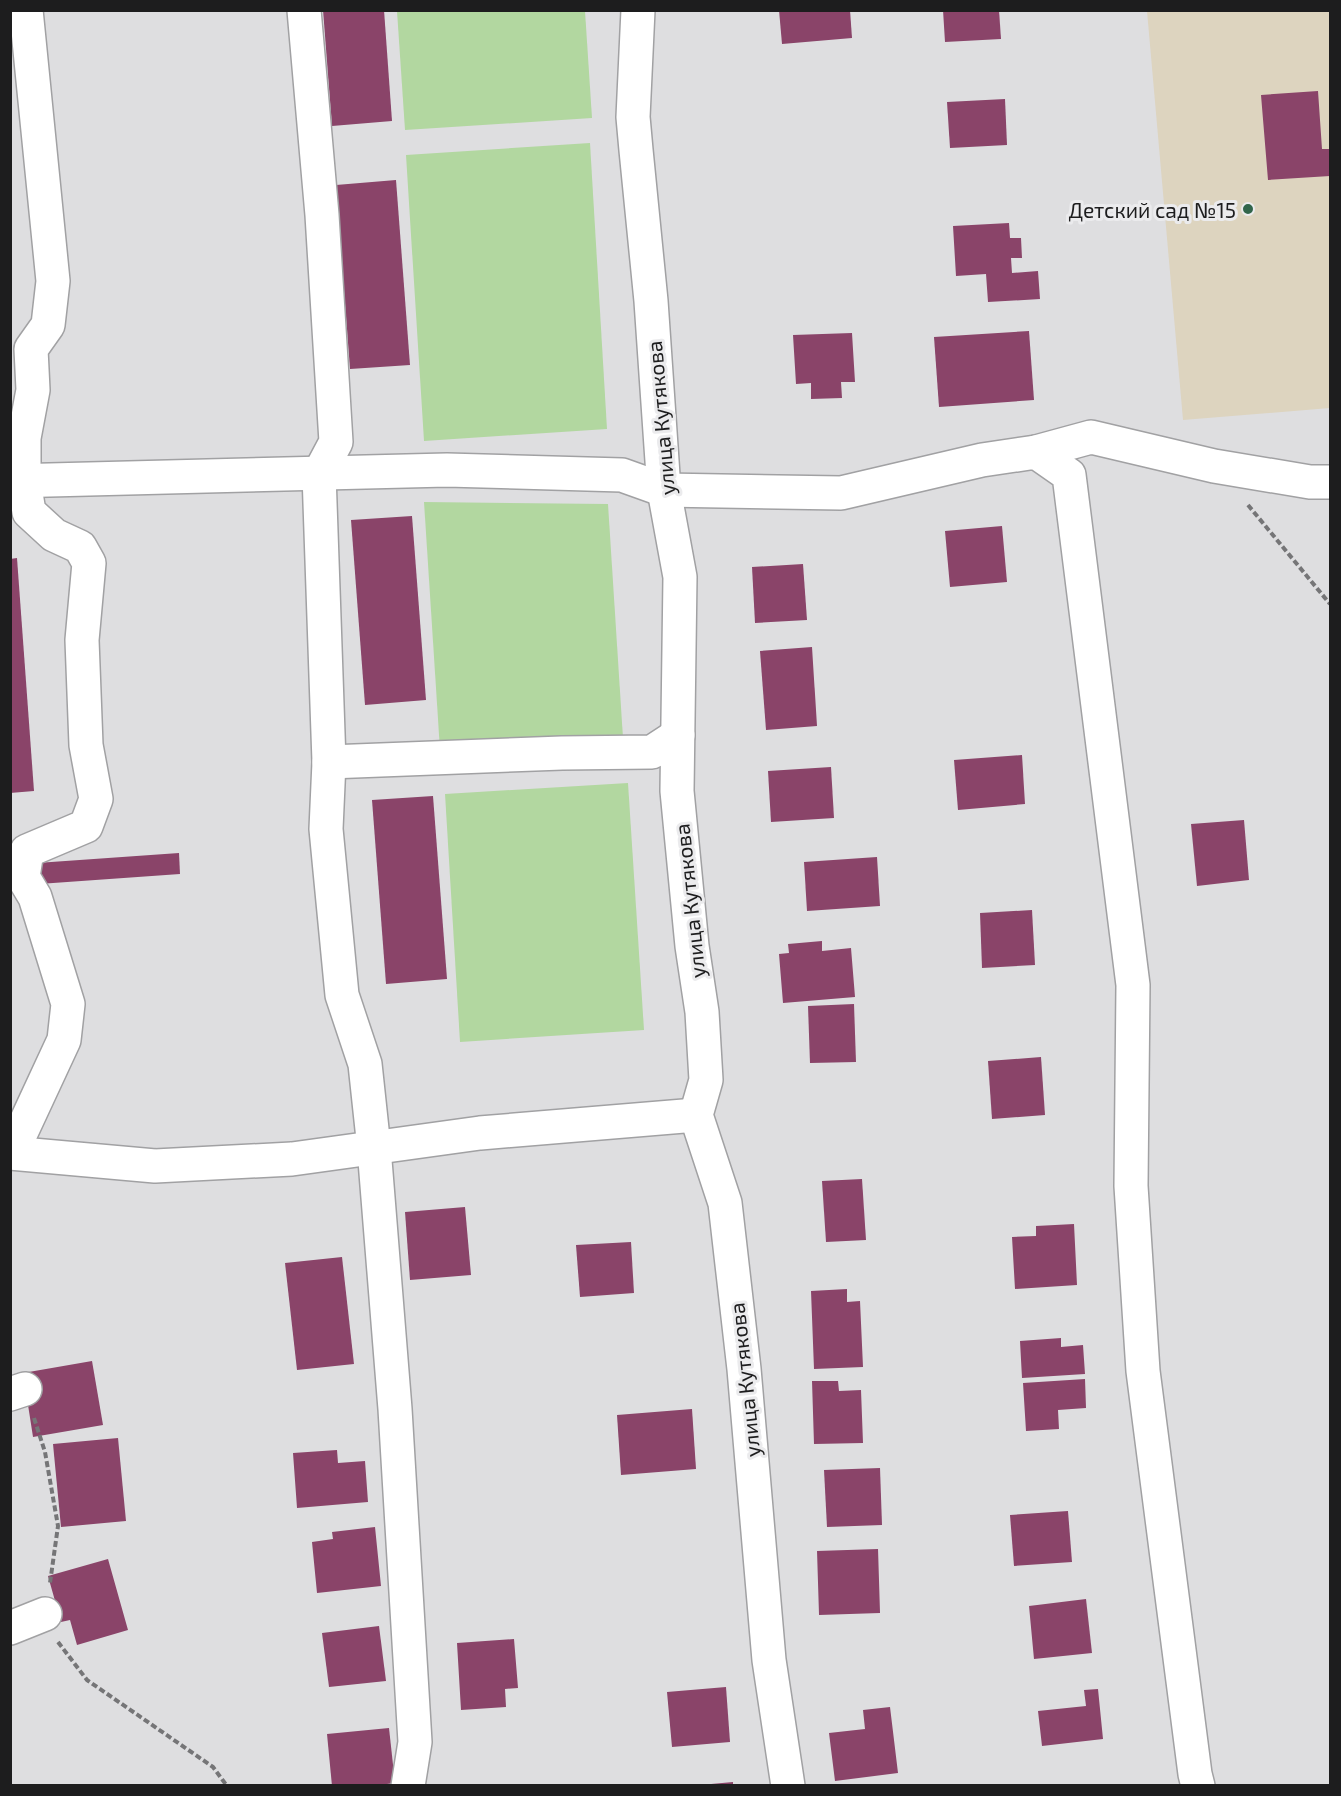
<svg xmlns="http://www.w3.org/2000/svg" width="1341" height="1796" font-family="'Exo 2',sans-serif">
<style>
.education{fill:#ddd4bf}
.garden{fill:#b2d7a0}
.building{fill:#8a4469}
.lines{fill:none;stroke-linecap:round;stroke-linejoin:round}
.minor-casing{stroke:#a1a1a3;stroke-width:36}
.path{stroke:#757577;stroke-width:4;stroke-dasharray:6 3;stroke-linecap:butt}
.minor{stroke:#fff;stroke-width:33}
.poi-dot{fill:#31654a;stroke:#ebebed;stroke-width:2}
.labels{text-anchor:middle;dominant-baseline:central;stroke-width:6;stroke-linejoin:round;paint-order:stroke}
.poi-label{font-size:21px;fill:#1d1d1e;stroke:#ebebed;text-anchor:end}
.street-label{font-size:21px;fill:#1d1d1e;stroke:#ebebed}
</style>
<rect width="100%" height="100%" fill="#dedee0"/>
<!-- education -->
<polygon class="education" points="1147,11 1330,11 1330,408 1183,420"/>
<!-- garden -->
<g class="garden">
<polygon points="397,11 585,11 592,118 405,130"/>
<polygon points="590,143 607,429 424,441 406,155"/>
<polygon points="424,502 608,504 623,738 440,750"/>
<polygon points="628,783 644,1030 460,1042 445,794"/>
</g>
<!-- building -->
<g class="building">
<polygon points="323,10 384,10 392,121 332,126"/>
<polygon points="779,10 850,10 852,38 782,44"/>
<polygon points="943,10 999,10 1001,39 945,42"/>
<polygon points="1318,91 1322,149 1330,149 1330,176 1268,180 1261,95"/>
<polygon points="1005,99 1007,145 950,148 947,102"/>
<polygon points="396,180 410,365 350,369 336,185"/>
<polygon points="1009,223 1010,238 1021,238 1022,258 1011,258 1012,273 1038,271 1040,299 988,302 986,274 956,276 953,226"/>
<polygon points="1029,331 1034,400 939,407 934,337"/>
<polygon points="852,333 855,382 841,382 842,398 811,399 811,383 796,384 793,335"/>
<polygon points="412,516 426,700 365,705 351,520"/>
<polygon points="1002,526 1007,582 950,587 945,531"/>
<polygon points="17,558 34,791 10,793 10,559"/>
<polygon points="803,564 807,620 755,623 752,567"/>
<polygon points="812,647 817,726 766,730 760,651"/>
<polygon points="1022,755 1025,804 958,810 954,760"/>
<polygon points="831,767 834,818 771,822 768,771"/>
<polygon points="433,796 447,979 386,984 372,800"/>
<polygon points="1244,820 1249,880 1197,886 1191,824"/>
<polygon points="179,853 180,874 39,884 37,863"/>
<polygon points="877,857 880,906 807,911 804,862"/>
<polygon points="1032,910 1035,965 982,968 980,913"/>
<polygon points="822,941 822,951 851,948 855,997 783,1003 779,954 789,953 788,944"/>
<polygon points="854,1004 856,1062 810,1063 808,1006"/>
<polygon points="1041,1057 1045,1115 992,1119 988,1061"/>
<polygon points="862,1179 866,1240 826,1242 822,1181"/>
<polygon points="465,1207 471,1275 410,1280 405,1212"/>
<polygon points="1074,1224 1077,1285 1015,1289 1012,1237 1036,1236 1036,1226"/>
<polygon points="631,1242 634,1293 580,1297 576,1245"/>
<polygon points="342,1257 354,1364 297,1370 285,1263"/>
<polygon points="847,1289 847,1302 860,1301 863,1367 814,1369 811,1291"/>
<polygon points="1061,1338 1061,1347 1083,1345 1085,1374 1022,1378 1020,1341"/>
<polygon points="92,1361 103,1425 33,1437 23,1373"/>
<polygon points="1085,1379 1086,1408 1058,1410 1059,1429 1026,1431 1023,1383"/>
<polygon points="812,1381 838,1381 839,1391 861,1390 863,1443 814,1444"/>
<polygon points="692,1409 696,1469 621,1475 617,1415"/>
<polygon points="118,1438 126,1521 61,1527 53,1444"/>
<polygon points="337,1450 338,1463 365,1461 368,1502 297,1508 293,1453"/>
<polygon points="880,1468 882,1525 827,1527 824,1470"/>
<polygon points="1068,1511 1072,1562 1014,1566 1010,1515"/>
<polygon points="375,1527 381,1586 317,1593 312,1542 333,1539 332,1532"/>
<polygon points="878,1549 880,1613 819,1615 817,1551"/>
<polygon points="108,1559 128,1630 77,1645 70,1620 61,1622 48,1576"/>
<polygon points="1086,1599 1092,1653 1034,1659 1029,1606"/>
<polygon points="379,1626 386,1681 329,1687 322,1633"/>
<polygon points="514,1639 518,1688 505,1689 506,1707 461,1710 457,1643"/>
<polygon points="726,1687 730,1742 672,1747 667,1692"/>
<polygon points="1098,1689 1103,1739 1042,1746 1038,1711 1086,1706 1084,1690"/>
<polygon points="890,1707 898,1773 835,1781 829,1733 865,1729 863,1710"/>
<polygon points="389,1728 395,1783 371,1786 332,1786 327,1734"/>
<polygon points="733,1782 733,1786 711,1786 711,1784"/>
</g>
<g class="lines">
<!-- minor casing -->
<g class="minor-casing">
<g id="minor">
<polyline points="304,10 322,215 336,442 319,474 329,762 326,829 342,995 365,1064 374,1148 395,1409 415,1742 408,1786"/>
<polyline points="638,10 633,117 636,150 651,301 664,490 680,577 677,791 692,946 702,1012 706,1080 696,1115 725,1203 744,1369 769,1660 788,1786"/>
<polyline points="1036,452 1091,437 1214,466 1310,482 1330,482"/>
<polyline points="10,481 447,470 622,475 664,490 841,493 982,460 1036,452 1069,475 1133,985 1131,1186 1143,1371 1195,1774 1198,1786"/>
<polyline points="329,762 562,753 652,752 678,735"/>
<polyline points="12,1152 64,1040 68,1004 35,897 23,877 27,851 86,826 96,799 86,745 82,640 89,563 80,547 54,535 29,512 24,481 24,438 33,390 31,349 48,325 53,281 26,10"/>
<polyline points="10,1153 155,1166 292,1159 480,1133 696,1115"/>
<polyline points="10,1394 25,1389"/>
<polyline points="10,1628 45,1614"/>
</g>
</g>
<!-- path -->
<g class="path">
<polyline points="1248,505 1330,604"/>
<polyline points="34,1418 45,1452 58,1526 50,1583"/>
<polyline points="58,1642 87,1680 213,1767 227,1786"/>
</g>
<!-- minor -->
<use href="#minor" class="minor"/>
</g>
<!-- markers -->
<circle class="poi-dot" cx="1248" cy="209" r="6"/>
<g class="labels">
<!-- poi labels -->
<g class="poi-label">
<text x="1236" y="209">Детский сад №15</text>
</g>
<!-- street labels -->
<g class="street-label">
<text transform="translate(660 418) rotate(-95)">улица Кутякова</text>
<text transform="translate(689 901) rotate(-96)">улица Кутякова</text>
<text transform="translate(744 1380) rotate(-96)">улица Кутякова</text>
</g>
</g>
<!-- border -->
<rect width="1341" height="1796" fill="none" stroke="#1d1d1e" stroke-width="24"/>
</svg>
